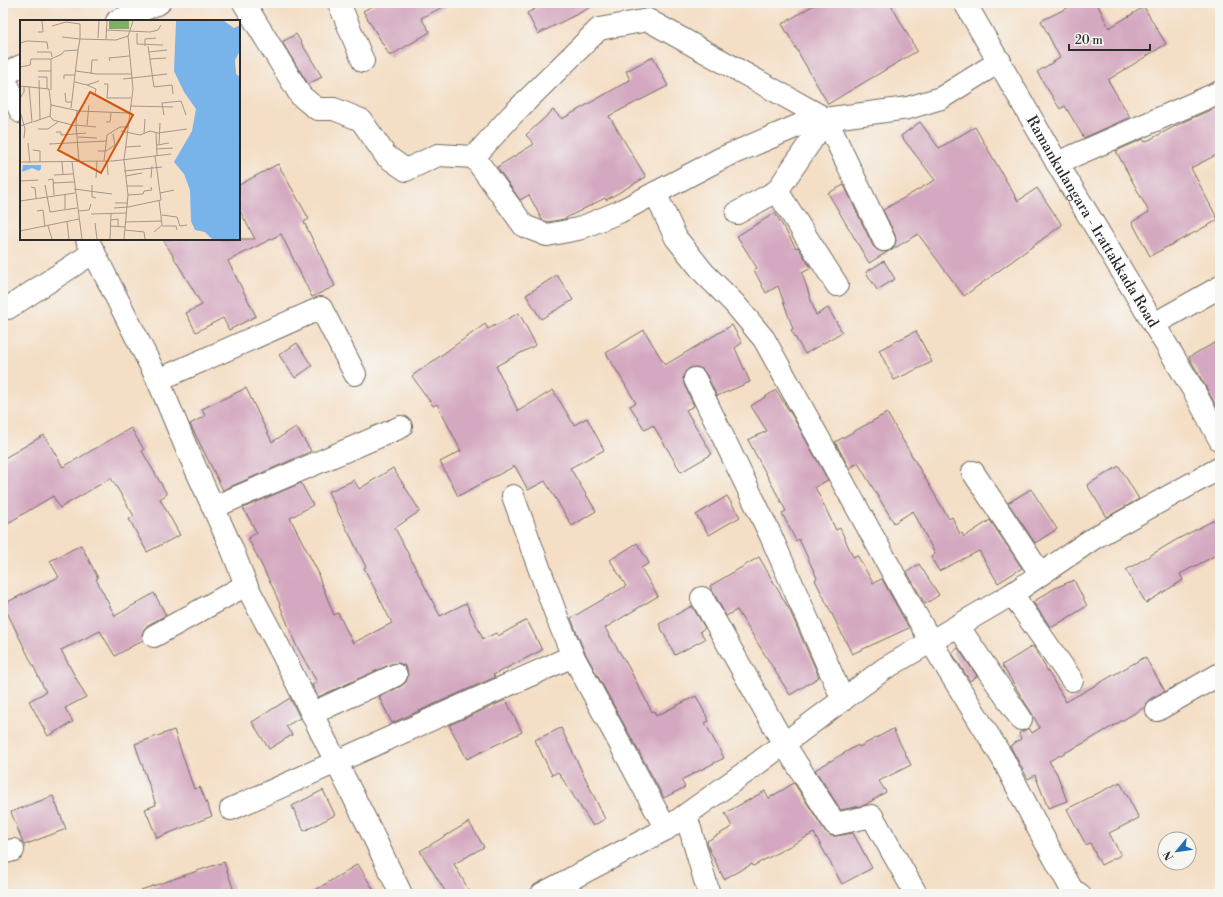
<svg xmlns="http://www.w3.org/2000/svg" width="1223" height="897" font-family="'Libre Bodoni',serif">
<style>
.building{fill:#d4a8c0}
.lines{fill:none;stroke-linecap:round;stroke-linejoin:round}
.minor-casing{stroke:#716a61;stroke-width:24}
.minor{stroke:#fff;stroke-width:22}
.labels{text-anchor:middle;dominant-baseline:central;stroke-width:4;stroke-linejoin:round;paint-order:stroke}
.street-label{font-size:15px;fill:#2b2b2b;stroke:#f6f6f2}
.inset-river{fill:none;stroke:#78b3ea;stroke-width:2}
.inset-road{fill:none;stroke:#a49687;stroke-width:1}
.view{fill:#d5540f;fill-opacity:0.15;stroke:#d5540f;stroke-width:2}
.inset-edge{fill:none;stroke:#2b2b2b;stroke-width:2}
</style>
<rect width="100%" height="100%" fill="#f6f6f2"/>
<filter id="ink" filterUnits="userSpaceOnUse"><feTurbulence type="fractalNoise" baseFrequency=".025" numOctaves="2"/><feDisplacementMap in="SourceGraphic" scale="8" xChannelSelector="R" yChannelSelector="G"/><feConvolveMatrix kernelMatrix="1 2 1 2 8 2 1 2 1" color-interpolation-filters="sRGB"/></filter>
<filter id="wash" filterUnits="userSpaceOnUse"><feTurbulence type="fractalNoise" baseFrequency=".012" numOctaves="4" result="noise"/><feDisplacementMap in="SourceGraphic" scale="16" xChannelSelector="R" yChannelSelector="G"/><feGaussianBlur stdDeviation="0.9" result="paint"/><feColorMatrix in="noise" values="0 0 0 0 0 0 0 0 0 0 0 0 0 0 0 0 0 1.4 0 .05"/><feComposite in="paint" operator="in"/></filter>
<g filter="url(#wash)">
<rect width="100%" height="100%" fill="#f4dec5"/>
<g id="blocks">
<!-- building -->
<g class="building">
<polygon points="378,3 451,3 421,18 430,32 390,56 363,11"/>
<polygon points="547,3 599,3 538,34 527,13"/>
<polygon points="817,3 890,3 917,51 828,104 782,24"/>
<polygon points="1077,3 1097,3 1109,28 1144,7 1166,44 1108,80 1130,117 1084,138 1065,106 1060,109 1037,72 1060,58 1041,21"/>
<polygon points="296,34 322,77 308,84 282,42"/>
<polygon points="653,57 668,86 609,116 646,177 606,200 605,198 564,219 548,222 542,220 529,195 520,200 497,167 534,144 526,135 553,110 562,119 630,80 626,71"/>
<polygon points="1220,106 1220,153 1191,168 1218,220 1150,256 1132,222 1149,212 1116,151 1143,139 1145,142 1183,122"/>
<polygon points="920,122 939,148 975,127 1018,201 1037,188 1062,225 964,296 918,234 890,251 894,247 896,241 895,235 883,210 935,180 901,136"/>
<polygon points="278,164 309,219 304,222 335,286 312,297 281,234 228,261 256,316 229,330 223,318 196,332 186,313 202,305 163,239 255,239 239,209 239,185"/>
<polygon points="844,185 873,246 877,250 883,252 889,251 869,263 828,193"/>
<polygon points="775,213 796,248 798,247 811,268 802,273 816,315 828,308 842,332 805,354 791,330 793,329 778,286 766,293 754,270 757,268 737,236"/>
<polygon points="884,261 895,279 877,290 866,272"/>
<polygon points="557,275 573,300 541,319 526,295"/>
<polygon points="519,313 536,345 496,366 518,411 553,390 574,425 587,418 604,450 570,468 596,511 572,526 545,481 528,490 515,466 458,496 440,462 461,451 437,404 433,406 412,376 485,324 488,329"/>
<polygon points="732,325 742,343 735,348 750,382 717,396 706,374 702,369 696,367 690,368 685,372 683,378 684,384 694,406 686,410 712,454 681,472 653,425 645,430 630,406 636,403 606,353 644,330 665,365"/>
<polygon points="916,331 932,362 894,380 879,350"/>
<polygon points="1220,340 1220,413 1189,357"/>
<polygon points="297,343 312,366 295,378 279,355"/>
<polygon points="246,388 272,442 296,427 311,451 303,455 223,490 190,424 205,416 202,409"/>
<polygon points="776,390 793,417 828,480 815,487 836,530 840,528 853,557 857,555 873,583 882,579 909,628 852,654 815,580 817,578 799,539 796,541 782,513 786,511 748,440 767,431 751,406"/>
<polygon points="887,413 949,519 952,517 960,534 962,533 964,537 990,520 1022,568 998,583 979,551 939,571 931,557 935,554 913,511 894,523 858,463 849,468 835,442"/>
<polygon points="131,428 144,450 142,451 167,494 160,499 180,535 147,552 129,519 134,516 111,478 60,508 53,496 3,526 3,459 44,435 63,467"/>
<polygon points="1119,466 1139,499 1107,517 1087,485"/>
<polygon points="393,468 420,511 395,528 440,616 466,603 483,639 496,633 498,636 527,620 542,650 493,675 495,677 392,723 379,697 401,686 406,682 408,676 407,669 404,665 398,663 391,664 318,697 312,685 317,682 296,645 274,590 248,538 257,533 243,508 301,483 313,505 290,518 319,574 318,575 334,615 338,613 353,643 392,623 364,568 366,567 328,492 354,480 359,489"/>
<polygon points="1031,489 1057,529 1035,543 1008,503"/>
<polygon points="727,496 740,517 709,535 696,515"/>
<polygon points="1220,517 1220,553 1180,574 1183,580 1146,603 1126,570 1176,540"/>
<polygon points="637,543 649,563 641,568 658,596 605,628 628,666 652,712 654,711 656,716 696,696 709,721 705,723 724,758 681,780 685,787 664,798 584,651 571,618 626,586 610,560"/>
<polygon points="81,545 98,578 96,579 115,616 154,593 166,615 148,625 144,629 142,635 143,640 115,656 100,631 61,650 86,697 65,708 73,722 48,736 29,701 46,692 3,604 59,577 50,561"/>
<polygon points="759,557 789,609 819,677 790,695 737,610 726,616 710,586"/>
<polygon points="919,564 939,595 925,604 907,572"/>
<polygon points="1074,580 1087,606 1051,628 1033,602 1055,588"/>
<polygon points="692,606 705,628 700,631 705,639 675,655 659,624"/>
<polygon points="1033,646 1066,702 1145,657 1165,691 1150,699 1146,703 1145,707 1084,743 1049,761 1057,774 1067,801 1048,808 1035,775 1028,779 1010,746 1021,739 1019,733 1029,728 1032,733 1040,728 1031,712 1002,665"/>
<polygon points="958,648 977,676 970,681 952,653"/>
<polygon points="290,698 300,718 286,726 292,735 269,749 252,722"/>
<polygon points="506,700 522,732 467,759 449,725"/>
<polygon points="561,728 605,819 593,826 558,772 552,775 535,740"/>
<polygon points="893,729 911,765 879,781 886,792 865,805 841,810 815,770 858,745 859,747"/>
<polygon points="174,730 194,789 200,787 212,816 157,838 145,809 156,805 135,744"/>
<polygon points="1120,782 1139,818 1109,833 1121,855 1101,865 1090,843 1086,845 1067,809"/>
<polygon points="794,783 825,831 831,836 837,836 853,833 872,868 842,884 814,833 753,866 752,864 724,879 709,849 707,841 732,827 725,813 765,791 769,798"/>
<polygon points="323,790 335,815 304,831 292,806"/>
<polygon points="53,796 66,829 24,845 11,812"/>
<polygon points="469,822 484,847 454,864 471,894 447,894 420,851"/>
<polygon points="224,862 235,894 141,894 141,890"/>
<polygon points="358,864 376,894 309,894"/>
</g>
</g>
</g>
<g filter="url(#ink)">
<use href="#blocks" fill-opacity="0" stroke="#716a61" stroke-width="1"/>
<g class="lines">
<!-- minor casing -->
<g class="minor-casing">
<g id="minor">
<polyline points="244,3 301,96 317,109 334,109 361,120 386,156 406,170 438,155 474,157 524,226 547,235 578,229 619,212 722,158 809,121 908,108 941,98 1000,61"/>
<polyline points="339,3 363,61"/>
<path id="s1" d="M965 3 1057 163 1194 391 1220 440"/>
<polyline points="117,21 159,3"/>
<polyline points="3,75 21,66"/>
<polyline points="3,76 21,112"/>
<polyline points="474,157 512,115 599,29 648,20 826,119 884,240"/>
<polyline points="1057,163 1220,92"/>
<polyline points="777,191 837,285"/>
<polyline points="655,193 676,238 704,273 734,303 764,339 931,642 1003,759 1038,828 1072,890 1079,894"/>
<polyline points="737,213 777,191 826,119"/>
<polyline points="87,239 158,380 186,447 232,549 246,585 280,649 322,734 369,827 401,894"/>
<polyline points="8,308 94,252"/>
<polyline points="1154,324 1220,287"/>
<polyline points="695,379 770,534 843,700"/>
<polyline points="158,380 321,308 355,374"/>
<polyline points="973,472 1040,573"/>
<polyline points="513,496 558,620 573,656 666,829 750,769 884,669 1012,594 1094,538 1220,468"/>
<polyline points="214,507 401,427"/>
<polyline points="1012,594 1072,680"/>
<polyline points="702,598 784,744 835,824 872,816 916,894"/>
<polyline points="958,626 1021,719"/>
<polyline points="154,636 246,585"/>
<polyline points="1157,710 1220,674"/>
<polyline points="313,713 396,675"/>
<polyline points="231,809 573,656"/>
<polyline points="686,815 709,894"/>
<polyline points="3,853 13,850"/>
<polyline points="542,894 666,829"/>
</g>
</g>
<!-- minor -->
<use href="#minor" class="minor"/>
</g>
</g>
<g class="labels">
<!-- street labels -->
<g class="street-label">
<text stroke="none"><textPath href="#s1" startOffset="253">Ramankulangara - Irattakkada Road</textPath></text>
</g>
</g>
<!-- overview -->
<g transform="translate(20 20)">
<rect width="220" height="220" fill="#f4dec5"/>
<path d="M89 1H109V9H89Z" fill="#81ae67"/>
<path d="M156 1H204L214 8 220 5V31L215 40 216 54 220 57V219H192L185 212 175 210 171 201 170 170 164 154 154 142 172 111 176 89 164 72 154 51ZM3 145H21V149L19 151 12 148 2 152Z" fill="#78b3ea"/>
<path class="inset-river" d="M167 1 193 44 209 118 220 138M170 1 195 43 212 117 220 134"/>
<path class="inset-road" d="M32 6 46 2 60 4V19L96 20 108 16M87 10 130 12 138 10 141 5M18 12H23L22 1M117 13V24L143 25M78 18 79 1M86 19 87 1M0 23 7 21 27 22 28 29M125 26V19L136 18M128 26 134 67 152 65 153 74M17 32H31L32 37M129 32 147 30M31 39V70M130 39 146 38M90 41 89 38 109 36M0 47 10 45 11 39H31L42 34 44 31 58 30 60 19 42 17M18 51H31M56 51 77 54H112M71 54 72 40H78M18 57H27V69M44 59V55H55M103 59 147 54M19 60 20 100M55 62 67 65M84 64H88L87 78H111M67 65 76 69 75 74M67 65 79 61M0 66 29 69 31 85 59 91 109 93M45 73 46 82H51M0 78 4 72V66M31 84 30 96 33 100 56 106M110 86 153 87M51 88 58 30M0 91 5 109 4 118M144 95 142 83 161 81 166 95M13 102 30 96M86 102H90L91 93M56 105 57 90M67 105 69 85M0 106 12 102 9 66M18 109H28L38 102M101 111 120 115 130 111 138 113 167 109M36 112H41V115L66 113M136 112 137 136M124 114 125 99M58 117 77 118M8 123 10 143M29 124 87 121M139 124 140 103M137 125 149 123M106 127 121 126M136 129 153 128M13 130 20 131V142M78 131H86L95 125 93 114M84 141 87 115 100 107H108M87 141 88 155M0 142 93 141 151 134M42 142 43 155M52 142 62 219M59 142 56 105 76 107M104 151 142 147M34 155 53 154M106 156 122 153M76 158 77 141M131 158 132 146M28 160 33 159 34 175M0 161 18 160M33 163 54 162M25 165 30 192 57 188M72 165V177L76 178M107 166H123M11 167 15 168 16 178M54 169 92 174M140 173 154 170M108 175 123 174 124 171 132 170 131 167M0 181 55 173M95 183H108M108 187 141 180 135 136M94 188 108 187M45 189V174M17 191 23 190 25 207M58 191 69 190 71 184M71 194 107 193M142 195 157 197 160 206 167 205M91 200 98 199V207M47 202 49 219M106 202 142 201M75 203 77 219M28 206 32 219M90 206 105 207M142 206H156L157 210M105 210 124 212 125 219M0 211 59 199M134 212 142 205 139 180M90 219 91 193M104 219 108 175 104 140 113 69 108 16 113 1"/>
<path class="view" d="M70 72 113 95 81 153 38 130Z"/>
<rect width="220" height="220" class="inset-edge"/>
</g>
<!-- margin -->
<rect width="1223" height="897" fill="none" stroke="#f6f6f2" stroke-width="16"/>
<!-- north arrow -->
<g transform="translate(1177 851) rotate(241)"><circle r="19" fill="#f6f6f2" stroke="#a5a5a2"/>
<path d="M0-3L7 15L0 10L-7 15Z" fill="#1f6fb2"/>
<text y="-6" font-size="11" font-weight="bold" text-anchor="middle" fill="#2b2b2b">N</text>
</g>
<!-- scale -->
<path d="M1069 44v6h81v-6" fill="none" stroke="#2b2b2b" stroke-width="2"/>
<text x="1075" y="44" font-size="12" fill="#2b2b2b" stroke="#f6f6f2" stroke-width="3" paint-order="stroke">20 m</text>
</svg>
